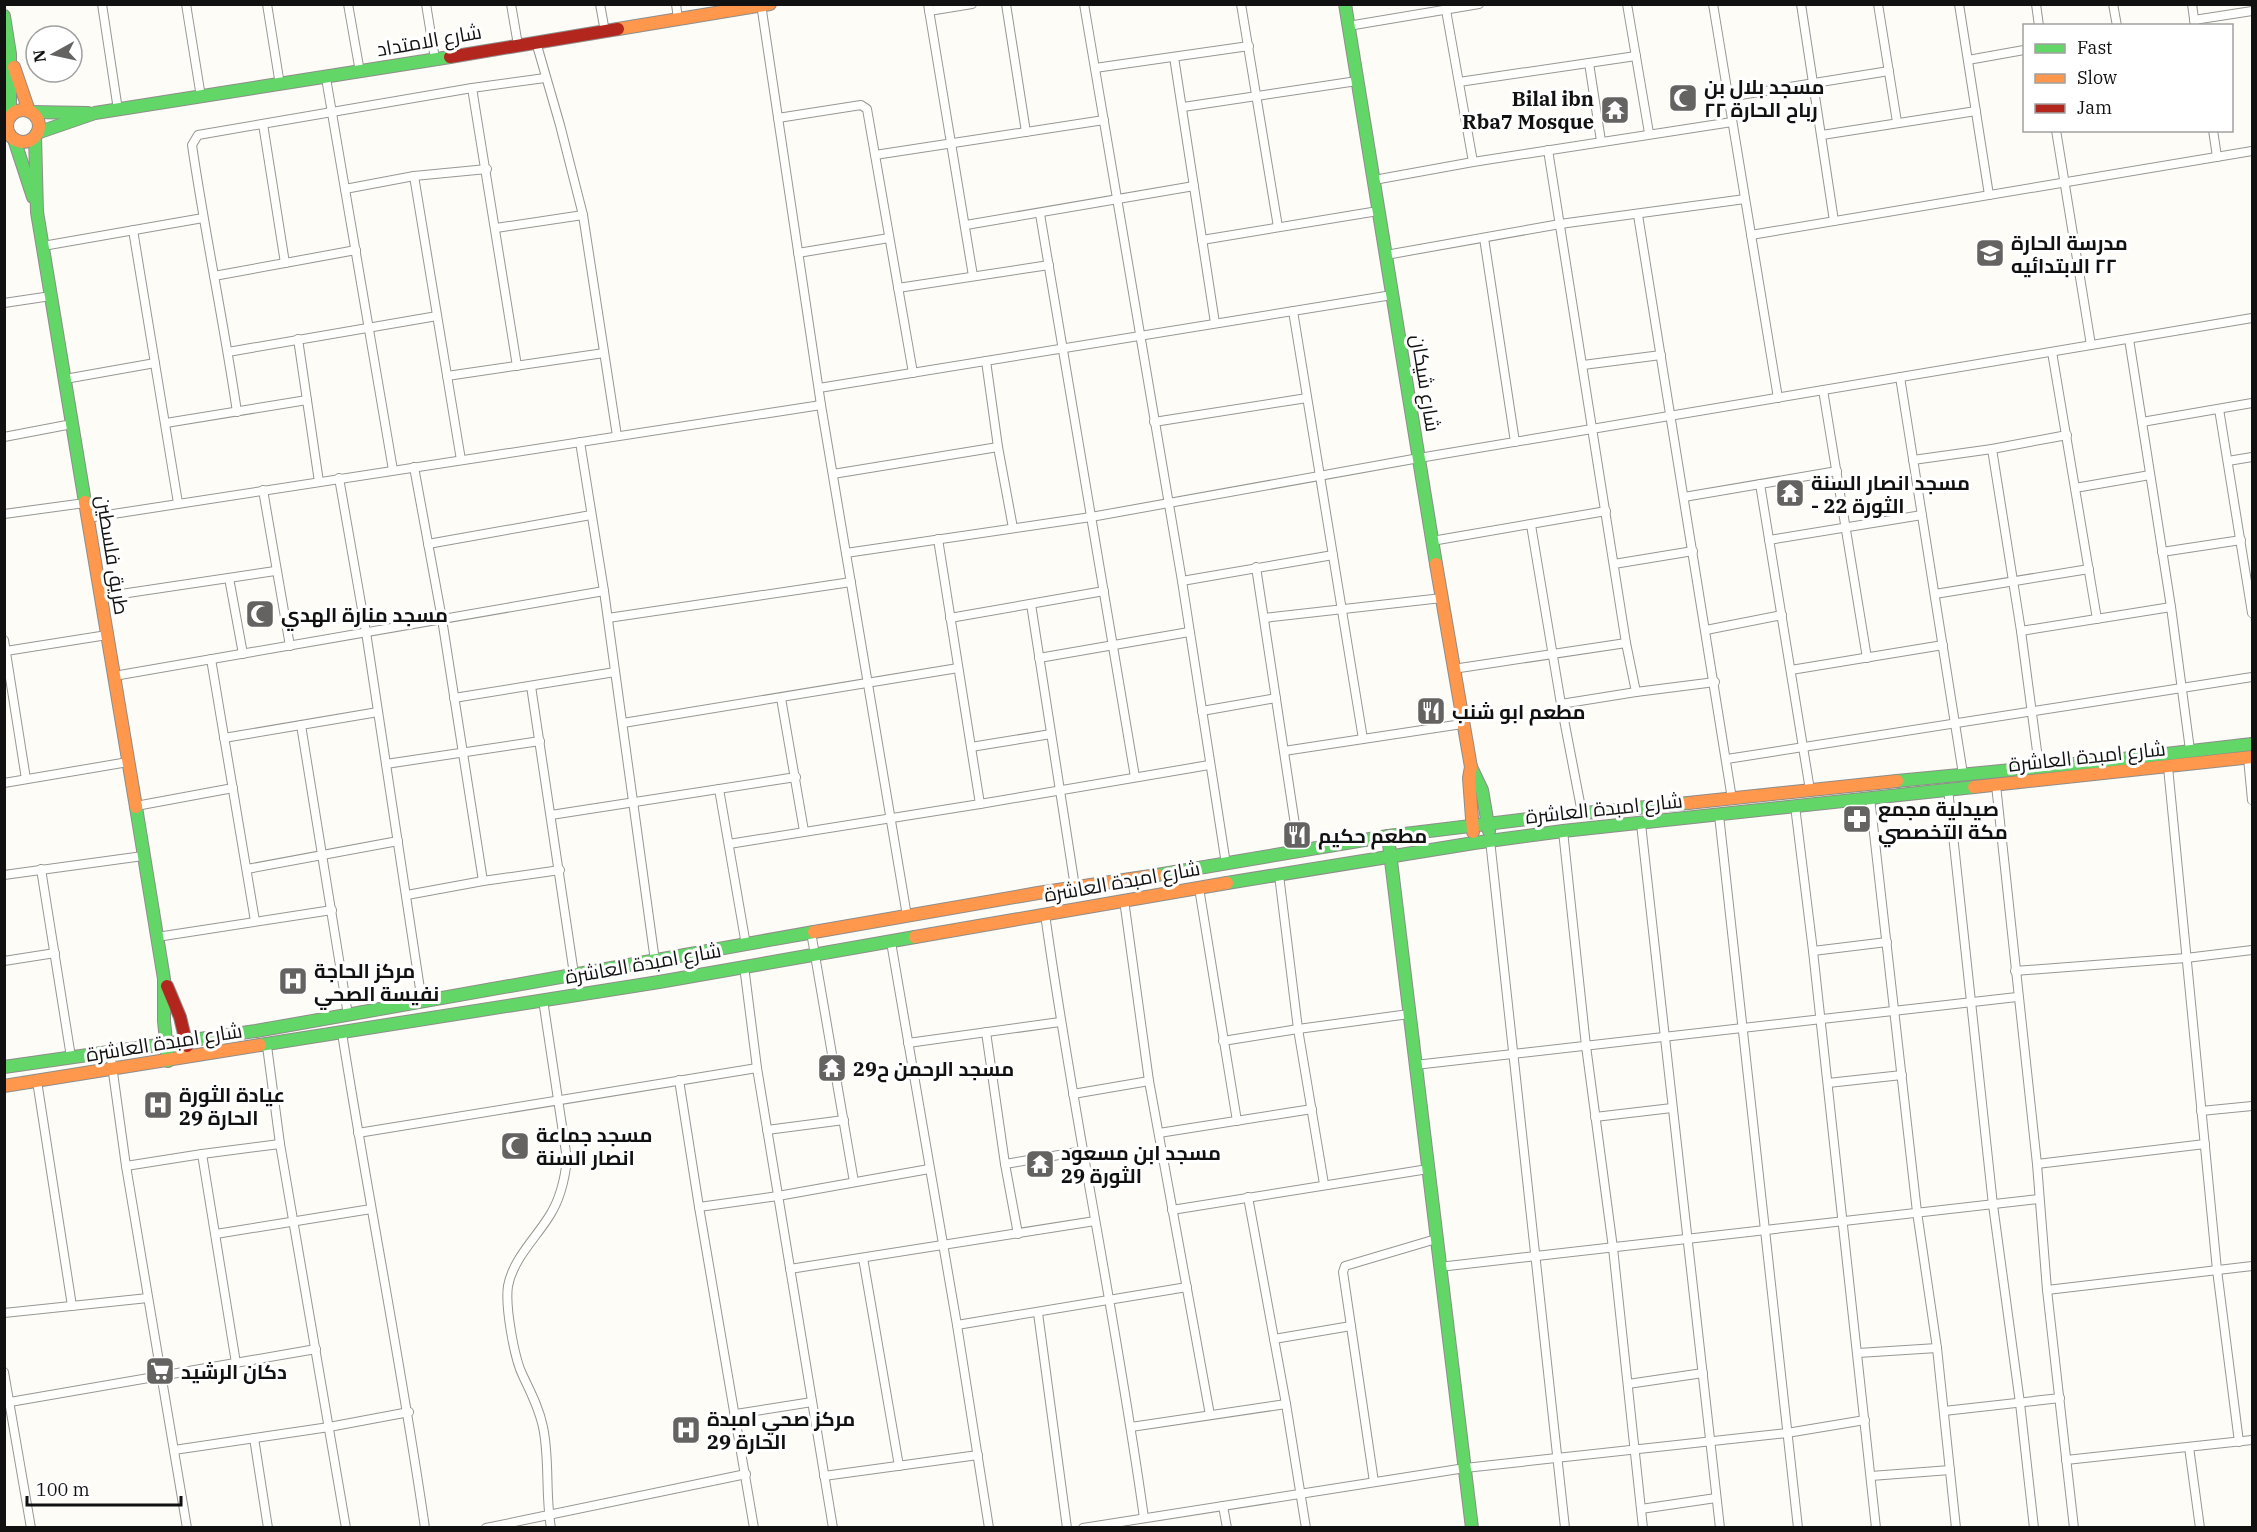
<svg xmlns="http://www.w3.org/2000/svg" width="2257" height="1532" font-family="'IBM Plex Serif',Cairo,serif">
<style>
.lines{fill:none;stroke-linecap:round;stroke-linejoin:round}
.street-casing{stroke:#979795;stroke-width:10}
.fast-casing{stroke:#8e8d8b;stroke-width:14}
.slow-casing{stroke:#8e8d8b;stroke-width:14}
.jam-casing{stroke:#8e8d8b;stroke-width:14}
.street{stroke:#fffffe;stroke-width:8}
.fast{stroke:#63d668;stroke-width:12}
.slow{stroke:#ff974d;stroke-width:12}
.jam{stroke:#b3261e;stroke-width:12}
.labels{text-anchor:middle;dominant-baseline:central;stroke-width:6;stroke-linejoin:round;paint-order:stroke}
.street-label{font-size:20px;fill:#111;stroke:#fff}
.poi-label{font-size:20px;font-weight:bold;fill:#111;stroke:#fff;text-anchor:start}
</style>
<rect width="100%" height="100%" fill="#fdfcf7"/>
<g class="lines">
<!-- street casing -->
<g class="street-casing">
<g id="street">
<polyline points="102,4 118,110"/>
<polyline points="186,4 201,97"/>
<polyline points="267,4 280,85"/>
<polyline points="348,4 360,72"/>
<polyline points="426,4 435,59"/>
<polyline points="511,4 518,45"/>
<polyline points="600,4 605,32"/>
<polyline points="676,4 678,19"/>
<polyline points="761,4 821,405 907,916"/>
<polyline points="928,4 973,276"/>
<polyline points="1006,4 1026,132"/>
<polyline points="1084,4 1182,581 1226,864"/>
<polyline points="1241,4 1278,227"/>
<polyline points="1627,4 1649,133"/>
<polyline points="1713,4 1778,398"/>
<polyline points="1801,4 1834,221"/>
<polyline points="1878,4 1897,122"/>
<polyline points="1959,4 1989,195"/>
<polyline points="2036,4 2039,26"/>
<polyline points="2113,4 2117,26"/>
<polyline points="2192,4 2195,26"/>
<polyline points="1446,10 1473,162"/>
<polyline points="929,11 972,4"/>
<polyline points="2194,20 2252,11"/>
<polyline points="1348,26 1479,4"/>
<polyline points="536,42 560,125 583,215 617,436"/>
<polyline points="1174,57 1215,323"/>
<polyline points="1968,60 2024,50"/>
<polyline points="1589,63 1601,141"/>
<polyline points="1095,68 1249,46"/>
<polyline points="326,78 393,470"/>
<polyline points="1459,82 1636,56"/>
<polyline points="472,88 517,366"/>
<polyline points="1728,97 1889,71"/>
<polyline points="1183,107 1357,81"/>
<polyline points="778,118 861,105 867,109 913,373"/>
<polyline points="263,124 285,263"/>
<polyline points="2056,130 2091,345"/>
<polyline points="2213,130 2217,157"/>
<polyline points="1822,135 1976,111"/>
<polyline points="1548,150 1626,643 1636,692"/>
<polyline points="875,155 1104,120"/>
<polyline points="414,176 461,460"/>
<polyline points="1374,180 1473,162 1732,122"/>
<polyline points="345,189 414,176 487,169"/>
<polyline points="1040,214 1135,777"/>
<polyline points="1638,215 1732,799"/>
<polyline points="966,225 1194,186"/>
<polyline points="496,228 583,215"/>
<polyline points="133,230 178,503"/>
<polyline points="1751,235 2252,151"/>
<polyline points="1484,238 1515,442"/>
<polyline points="1202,240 1378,211"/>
<polyline points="43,246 203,218"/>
<polyline points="798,253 889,238"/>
<polyline points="1386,255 1560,224 1745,199"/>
<polyline points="214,276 356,250"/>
<polyline points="898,288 1049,265"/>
<polyline points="4,303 51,296"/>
<polyline points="1293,311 1363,739"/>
<polyline points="298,339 319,482"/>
<polyline points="2129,339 2171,607 2190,750"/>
<polyline points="228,352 437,316"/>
<polyline points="2052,352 2097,619"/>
<polyline points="986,361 998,447 1013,528"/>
<polyline points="1583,365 1661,355"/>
<polyline points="447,376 604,353"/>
<polyline points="1900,377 1963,774"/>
<polyline points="65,379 155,363"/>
<polyline points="819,388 1392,295"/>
<polyline points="1823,390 1867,658"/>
<polyline points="2219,409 2252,613"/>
<path d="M237 412C224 323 205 234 192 145L198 135 472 88 545 78"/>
<polyline points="1154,422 1307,398"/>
<polyline points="2142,422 2252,403"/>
<polyline points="166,423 307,400"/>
<polyline points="4,437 72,424"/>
<polyline points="580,442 604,591 655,961"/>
<polyline points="1992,449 2021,631 2039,766"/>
<polyline points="1913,460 1992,449 2067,435"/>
<polyline points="2228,461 2252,457"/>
<polyline points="414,467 442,619 483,881"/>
<polyline points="833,474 998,447"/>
<polyline points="339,478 366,632 422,1002"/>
<polyline points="1760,484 1810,790"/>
<polyline points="2075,488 2150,475"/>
<polyline points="263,490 290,646"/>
<polyline points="1684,497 1837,471"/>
<polyline points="4,514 85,503"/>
<polyline points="87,518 821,405"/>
<polyline points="1531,525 1561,704 1582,813"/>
<polyline points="1769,540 1922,515"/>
<polyline points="1432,541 1606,511"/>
<polyline points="428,544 591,515"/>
<polyline points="2162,552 2241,540"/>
<polyline points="846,553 1091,517 1419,458 2252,318"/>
<polyline points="1614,564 1693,551"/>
<polyline points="1256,567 1299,851"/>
<polyline points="229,578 243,654"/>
<polyline points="1182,581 1333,555"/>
<polyline points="1935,594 2089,569"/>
<polyline points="101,597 275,571"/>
<polyline points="1031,604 1075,887"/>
<polyline points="608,618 851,582"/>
<polyline points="950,618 1104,591"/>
<polyline points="1264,618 1442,598"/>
<polyline points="1706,630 1782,615"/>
<polyline points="2021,631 2171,607"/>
<polyline points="4,640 26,779"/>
<polyline points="6,651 107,635"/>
<polyline points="1039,658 1189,632"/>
<polyline points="211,659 255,921"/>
<polyline points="1453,669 1626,643"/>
<polyline points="1791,670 1943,645"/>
<polyline points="114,676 604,591"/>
<polyline points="531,686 574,974"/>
<polyline points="454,698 615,672"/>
<polyline points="781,698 804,831"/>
<polyline points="1561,704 1636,692 1715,682"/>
<polyline points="1202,711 1276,698"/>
<polyline points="623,723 958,668"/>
<polyline points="301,725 348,1015"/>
<polyline points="224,738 378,712"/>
<polyline points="971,747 1051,734"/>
<polyline points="1284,751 1462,724"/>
<polyline points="2248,758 2252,800"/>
<polyline points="1727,759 2252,677"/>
<polyline points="386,764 540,741"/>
<polyline points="2168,767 2217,1270 2239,1442"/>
<polyline points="4,783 128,762"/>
<polyline points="1996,785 2037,1164 2047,1290 2074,1528"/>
<polyline points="719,789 746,945"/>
<polyline points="1948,789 1993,1205 2020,1403 2034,1528"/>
<polyline points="1870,798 1917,1212 1937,1348 1956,1528"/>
<polyline points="980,804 1209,765"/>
<polyline points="136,806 233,788"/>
<polyline points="1795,806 1813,951 1876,1528"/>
<polyline points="551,815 796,777"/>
<polyline points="1719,815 1798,1528"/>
<polyline points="1641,824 1720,1528"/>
<polyline points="1563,831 1586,1046 1613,1248 1643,1528"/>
<polyline points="1490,840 1565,1528"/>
<polyline points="729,844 980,804 938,539"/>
<polyline points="41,869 71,1057"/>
<polyline points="247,869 398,841"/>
<polyline points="4,875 143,856"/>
<polyline points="1279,875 1298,1029 1324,1184"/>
<polyline points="1199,888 1237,1121"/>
<polyline points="407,895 483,881 560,870"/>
<polyline points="1124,900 1149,1081 1210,1415"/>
<path d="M1045 914C1073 1116 1116 1316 1144 1518"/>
<polyline points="811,932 854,1182"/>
<polyline points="157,937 332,910"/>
<polyline points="891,942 957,1325 989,1528"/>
<polyline points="1813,951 1887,942"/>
<polyline points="4,961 55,953"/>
<polyline points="744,966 757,1068 833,1528"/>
<polyline points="2015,971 2186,958 2252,950"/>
<path d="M543 1000 567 1159C565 1178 560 1199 550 1215 536 1238 513 1259 508 1286 505 1306 514 1358 523 1376 531 1393 539 1408 543 1427 550 1460 545 1494 551 1528"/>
<polyline points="986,1032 1005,1164 1018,1234"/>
<path d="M342 1033C368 1198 401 1362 425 1528"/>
<polyline points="1223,1041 1298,1029 1409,1014"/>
<polyline points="908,1043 1060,1022"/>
<polyline points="267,1046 280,1144 346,1528"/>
<polyline points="110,1051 126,1166 187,1528"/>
<polyline points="1415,1065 2017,997"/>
<polyline points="679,1080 699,1207 754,1528"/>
<polyline points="37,1081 72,1306"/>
<polyline points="1828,1083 1902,1075"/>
<polyline points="1073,1094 1149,1081"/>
<polyline points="2201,1111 2252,1106"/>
<polyline points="1595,1117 1672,1108"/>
<polyline points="767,1130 844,1120"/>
<polyline points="358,1133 757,1068"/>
<polyline points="1159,1133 1312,1109"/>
<polyline points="202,1154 236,1363"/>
<polyline points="1005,1164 1083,1151"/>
<polyline points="2037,1164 2205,1144"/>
<polyline points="126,1166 202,1154 280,1144"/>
<polyline points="1248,1197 1286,1404 1306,1528"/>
<polyline points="699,1207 778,1196 929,1169"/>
<polyline points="1172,1210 1428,1169"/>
<polyline points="216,1234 371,1209"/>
<polyline points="863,1258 899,1466"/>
<polyline points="1439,1267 2039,1199"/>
<polyline points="790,1269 1095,1221"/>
<polyline points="2047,1290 2252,1266"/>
<polyline points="4,1313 148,1298"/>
<polyline points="1038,1313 1067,1528"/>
<polyline points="957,1325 1187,1287"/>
<polyline points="1274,1339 1351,1326"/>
<polyline points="1858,1353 1937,1348"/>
<polyline points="4,1372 31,1528"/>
<polyline points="1628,1384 1703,1373"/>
<polyline points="10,1402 316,1349"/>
<polyline points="1944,1411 2060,1398"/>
<polyline points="736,1414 812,1402"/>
<polyline points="1131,1427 1286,1404"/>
<polyline points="254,1438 268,1528"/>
<polyline points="2189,1447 2200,1528"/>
<polyline points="174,1450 329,1427 409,1412"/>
<polyline points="2066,1460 2252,1440"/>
<polyline points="824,1476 978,1455"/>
<polyline points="1871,1476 1950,1470"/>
<polyline points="1374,1482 1343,1272 1345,1266 1436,1239"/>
<polyline points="1223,1506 1227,1528"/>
<polyline points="1641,1509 1716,1498"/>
<polyline points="486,1528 746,1474"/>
<polyline points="1083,1528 1465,1468 1787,1433 1865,1420"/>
</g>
</g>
<!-- fast casing -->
<g class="fast-casing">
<g id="fast">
<polyline points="1345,4 1436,564"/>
<polyline points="4,16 10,54 10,116"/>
<polyline points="31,112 88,113"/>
<polyline points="37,133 95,113 450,57"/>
<polyline points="35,136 37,212 85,502"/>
<polyline points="14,139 33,197"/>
<polyline points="1471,767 1482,790 1489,831"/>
<polyline points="1897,781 2105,761 2252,744"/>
<polyline points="136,807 164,979 164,1021 168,1061"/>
<polyline points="1388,836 1472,1528"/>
<polyline points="1157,875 1388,836 1553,816 1688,803"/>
<polyline points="1227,883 1474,843 1563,831 1974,787"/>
<polyline points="260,1045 659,982 915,937"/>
<polyline points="4,1067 256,1031 814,932"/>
</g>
</g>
<!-- slow casing -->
<g class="slow-casing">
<g id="slow">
<polyline points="618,29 770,4"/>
<polyline points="14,67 29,111"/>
<circle cx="23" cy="126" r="16"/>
<polyline points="85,502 136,807"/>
<polyline points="1436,564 1471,767 1469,778 1473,832"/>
<polyline points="1974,787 2252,757"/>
<polyline points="1688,803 1897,781"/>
<polyline points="814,932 1038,893 1157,875"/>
<polyline points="915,937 1227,883"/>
<polyline points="4,1086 260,1045"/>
</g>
</g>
<!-- jam casing -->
<g class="jam-casing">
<g id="jam">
<polyline points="450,57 618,29"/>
<polyline points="167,986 180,1017 187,1046"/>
</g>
</g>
<!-- street -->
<use href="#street" class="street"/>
<!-- fast -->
<use href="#fast" class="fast"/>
<!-- slow -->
<use href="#slow" class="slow"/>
<!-- jam -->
<use href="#jam" class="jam"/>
</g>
<!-- icons -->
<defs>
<g id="mosque-square" transform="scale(1.5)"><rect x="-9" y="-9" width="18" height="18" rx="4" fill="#646362" stroke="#fff"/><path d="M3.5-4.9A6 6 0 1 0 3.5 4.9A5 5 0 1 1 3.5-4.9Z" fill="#fff"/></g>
<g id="temple-square" transform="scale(1.5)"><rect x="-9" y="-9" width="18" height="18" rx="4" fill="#646362" stroke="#fff"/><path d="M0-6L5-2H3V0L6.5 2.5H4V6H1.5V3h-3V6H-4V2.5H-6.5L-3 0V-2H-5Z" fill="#fff"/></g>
<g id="school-square" transform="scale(1.5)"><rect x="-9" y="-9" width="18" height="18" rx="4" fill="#646362" stroke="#fff"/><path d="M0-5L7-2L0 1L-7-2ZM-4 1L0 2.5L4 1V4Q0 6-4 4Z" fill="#fff"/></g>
<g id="restaurant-square" transform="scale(1.5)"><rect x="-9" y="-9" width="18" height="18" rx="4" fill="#646362" stroke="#fff"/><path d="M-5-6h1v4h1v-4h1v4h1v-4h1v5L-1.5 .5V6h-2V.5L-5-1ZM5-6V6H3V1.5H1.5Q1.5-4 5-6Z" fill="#fff"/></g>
<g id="pharmacy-square" transform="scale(1.5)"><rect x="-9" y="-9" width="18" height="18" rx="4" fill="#646362" stroke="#fff"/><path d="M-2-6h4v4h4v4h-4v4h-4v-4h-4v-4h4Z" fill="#fff"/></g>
<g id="hospital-square" transform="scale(1.5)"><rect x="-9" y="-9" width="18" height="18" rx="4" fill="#646362" stroke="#fff"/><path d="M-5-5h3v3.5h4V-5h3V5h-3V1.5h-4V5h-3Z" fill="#fff"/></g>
<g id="supermarket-square" transform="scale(1.5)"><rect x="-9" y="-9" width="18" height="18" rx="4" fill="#646362" stroke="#fff"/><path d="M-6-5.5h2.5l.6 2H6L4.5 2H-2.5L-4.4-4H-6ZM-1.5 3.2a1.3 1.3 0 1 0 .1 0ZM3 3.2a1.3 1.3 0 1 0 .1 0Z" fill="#fff"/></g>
</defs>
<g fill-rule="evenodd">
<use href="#mosque-square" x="1683" y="98"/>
<use href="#temple-square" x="1615" y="110"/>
<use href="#school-square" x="1990" y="253"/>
<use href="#temple-square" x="1790" y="493"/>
<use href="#mosque-square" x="260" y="614"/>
<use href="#restaurant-square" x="1431" y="711"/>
<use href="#pharmacy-square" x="1857" y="819"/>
<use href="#restaurant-square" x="1297" y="835"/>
<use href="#hospital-square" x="293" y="981"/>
<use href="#temple-square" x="832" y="1068"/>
<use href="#hospital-square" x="158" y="1105"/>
<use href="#mosque-square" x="515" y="1146"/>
<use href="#temple-square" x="1040" y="1164"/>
<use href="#supermarket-square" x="160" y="1371"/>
<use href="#hospital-square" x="686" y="1430"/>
</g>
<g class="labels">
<!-- street labels -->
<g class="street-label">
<text transform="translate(429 40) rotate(-10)">شارع الامتداد</text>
<text transform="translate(1426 383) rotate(81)">شارع شيكان</text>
<text transform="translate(113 555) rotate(81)">طريق فلسطين</text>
<text transform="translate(2087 756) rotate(-6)">شارع امبدة العاشرة</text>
<text transform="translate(1604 808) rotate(-6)">شارع امبدة العاشرة</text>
<text transform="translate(1122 881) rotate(-10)">شارع امبدة العاشرة</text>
<text transform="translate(643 963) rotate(-10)">شارع امبدة العاشرة</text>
<text transform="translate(164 1042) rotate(-9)">شارع امبدة العاشرة</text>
</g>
<!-- poi labels -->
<g class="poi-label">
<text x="1704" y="86">مسجد بلال بن<tspan x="1704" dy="23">رباح الحارة ٢٢</tspan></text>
<text x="1594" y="98" text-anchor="end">Bilal ibn<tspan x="1594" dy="23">Rba7 Mosque</tspan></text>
<text x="2011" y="242">مدرسة الحارة<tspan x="2011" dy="23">٢٢ الابتدائيه</tspan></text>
<text x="1811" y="482">مسجد انصار السنة<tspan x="1811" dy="23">- الثورة 22</tspan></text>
<text x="281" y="614">مسجد منارة الهدي</text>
<text x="1452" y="711">مطعم ابو شنب</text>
<text x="1878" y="808">صيدلية مجمع<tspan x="1878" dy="23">مكة التخصصي</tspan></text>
<text x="1318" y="835">مطعم حكيم</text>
<text x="314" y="970">مركز الحاجة<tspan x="314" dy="23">نفيسة الصحي</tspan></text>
<text x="853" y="1068">مسجد الرحمن ح29</text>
<text x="179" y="1094">عيادة الثورة<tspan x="179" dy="23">الحارة 29</tspan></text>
<text x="536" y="1134">مسجد جماعة<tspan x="536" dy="23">انصار السنة</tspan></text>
<text x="1061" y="1152">مسجد ابن مسعود<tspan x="1061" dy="23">الثورة 29</tspan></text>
<text x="181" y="1371">دكان الرشيد</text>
<text x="707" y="1418">مركز صحي امبدة<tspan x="707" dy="23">الحارة 29</tspan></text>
</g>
</g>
<!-- border -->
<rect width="2257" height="1532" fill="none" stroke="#111111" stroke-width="12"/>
<!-- legend -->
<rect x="2023" y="24" width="210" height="108" fill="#ffffff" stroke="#a0a0a0" stroke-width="1.5"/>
<rect x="2035" y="44" width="30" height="9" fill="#63d668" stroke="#a0a0a0" stroke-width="1.5"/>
<text x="2077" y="54" font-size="18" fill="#111111">Fast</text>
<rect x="2035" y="74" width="30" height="9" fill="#ff974d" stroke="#a0a0a0" stroke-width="1.5"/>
<text x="2077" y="84" font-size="18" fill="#111111">Slow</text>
<rect x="2035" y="104" width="30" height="9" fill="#b3261e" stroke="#a0a0a0" stroke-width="1.5"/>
<text x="2077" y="114" font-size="18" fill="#111111">Jam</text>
<!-- north arrow -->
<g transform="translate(54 54) rotate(262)"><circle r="28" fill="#ffffff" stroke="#a0a0a0" stroke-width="1.5"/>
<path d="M0-4.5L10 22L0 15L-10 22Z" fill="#646362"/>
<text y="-9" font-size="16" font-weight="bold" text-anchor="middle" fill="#111111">N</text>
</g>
<!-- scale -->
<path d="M27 1496v9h154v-9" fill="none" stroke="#111111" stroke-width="3"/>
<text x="36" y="1496" font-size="18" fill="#111111" stroke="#ffffff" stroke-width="4.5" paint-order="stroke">100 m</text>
</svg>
